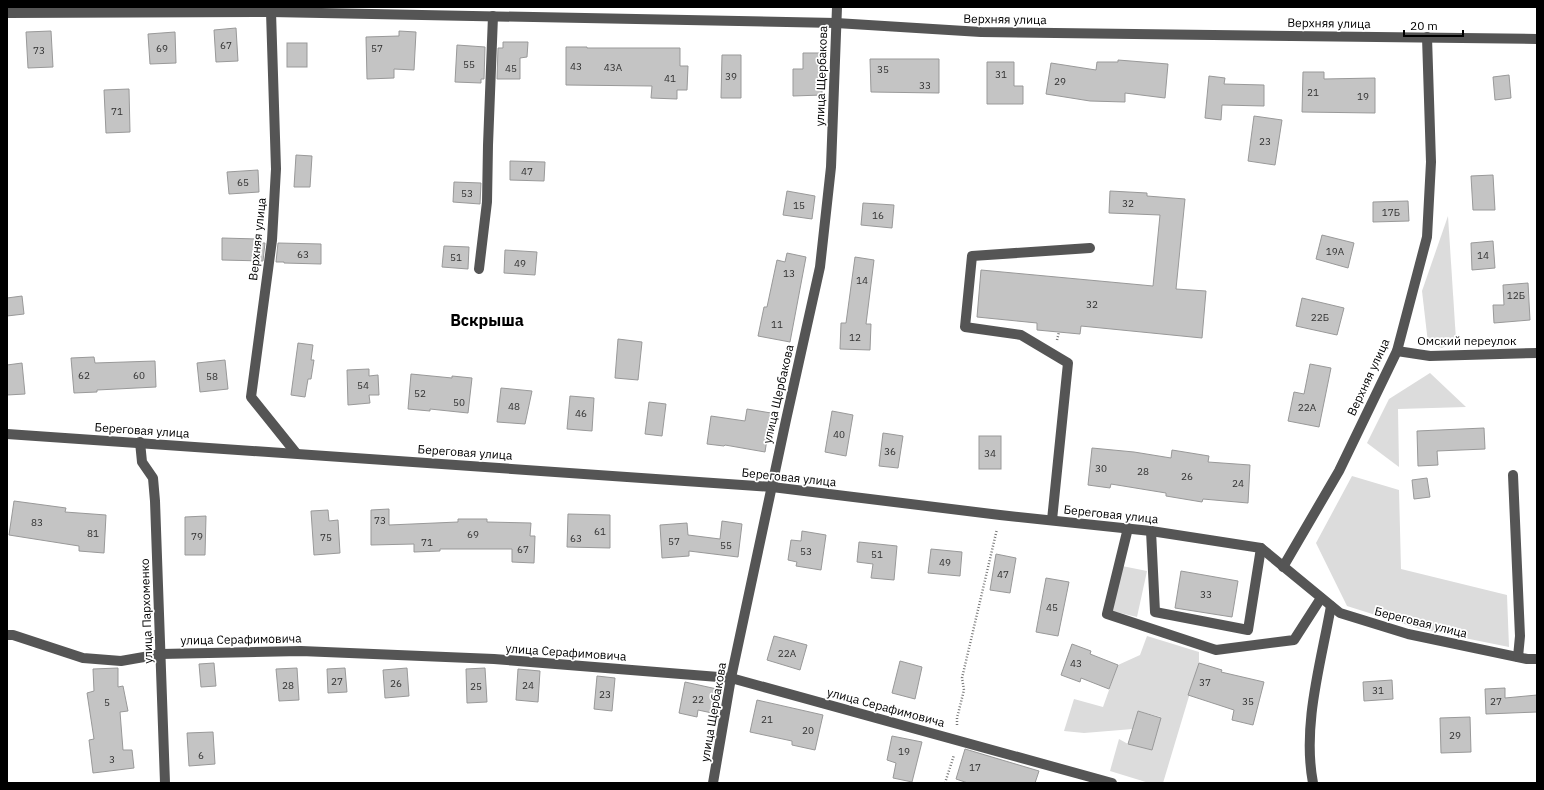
<svg xmlns="http://www.w3.org/2000/svg" width="1544" height="790" font-family="'IBM Plex Sans',sans-serif">
<style>
.green{fill:#dcdcdc}
.building{fill:#c4c4c4;stroke:#999}
.lines{fill:none;stroke-linecap:round;stroke-linejoin:round}
.path{stroke:#777;stroke-width:2.5;stroke-dasharray:1 2;stroke-linecap:butt}
.minor{stroke:#555;stroke-width:10}
.labels{text-anchor:middle;dominant-baseline:central;stroke-width:3.5;stroke-linejoin:round;paint-order:stroke}
.number-label{font-size:10px;fill:#313131}
.street-label{font-size:12px;fill:#000;stroke:#fff}
.district-label{font-size:16px;font-weight:bold;fill:#000;stroke:#fff}
</style>
<rect width="100%" height="100%" fill="#fff"/>
<!-- green -->
<g class="green">
<polygon points="1448,216 1456,340 1442,348 1428,343 1422,291"/>
<polygon points="1430,373 1466,407 1398,409 1399,467 1367,443 1389,399"/>
<polygon points="1352,476 1399,490 1401,569 1507,595 1509,647 1420,629 1347,606 1316,543"/>
<polygon points="1122,566 1147,571 1137,617 1112,611"/>
<polygon points="1147,636 1199,652 1199,663 1163,783 1149,783 1110,771 1119,739 1128,744 1152,750 1161,717 1138,711 1133,729 1084,733 1064,731 1074,699 1103,707 1118,665 1140,655"/>
</g>
<!-- building -->
<g class="building">
<polygon points="236,28 238,61 216,62 214,30"/>
<polygon points="51,31 53,67 28,68 26,32"/>
<polygon points="399,31 416,32 414,70 394,69 394,78 367,79 366,37 399,36"/>
<polygon points="175,32 176,63 150,64 148,34"/>
<polygon points="503,42 528,42 527,57 520,58 520,79 497,79 498,48 503,48"/>
<rect x="287" y="43" width="20" height="24"/>
<polygon points="457,45 485,47 484,79 481,79 481,83 455,82"/>
<polygon points="566,47 587,47 587,48 680,48 680,66 688,66 687,90 677,90 677,99 651,98 652,86 566,85"/>
<polygon points="803,53 822,53 822,95 793,96 793,69 803,69"/>
<polygon points="722,55 741,55 741,98 721,98"/>
<polygon points="870,59 939,59 939,93 871,92"/>
<polygon points="1118,60 1168,64 1165,98 1125,93 1125,102 1090,101 1046,94 1051,63 1096,70 1097,62 1118,62"/>
<polygon points="987,62 1014,62 1014,86 1023,86 1023,104 987,104"/>
<polygon points="1303,72 1324,72 1324,79 1375,78 1375,113 1302,112"/>
<polygon points="1509,75 1511,98 1495,100 1493,77"/>
<polygon points="1209,76 1225,78 1224,84 1264,85 1264,106 1222,105 1221,120 1205,118"/>
<polygon points="129,89 130,132 106,133 104,90"/>
<polygon points="1254,116 1282,120 1275,165 1248,161"/>
<polygon points="296,155 312,156 310,187 294,187"/>
<polygon points="510,161 545,162 544,181 510,180"/>
<polygon points="258,170 259,192 229,194 227,172"/>
<polygon points="1493,175 1495,210 1473,210 1471,176"/>
<polygon points="454,182 481,183 480,204 453,202"/>
<polygon points="787,191 815,196 812,219 783,215"/>
<polygon points="1110,191 1147,193 1147,196 1185,199 1176,289 1206,291 1202,338 1081,326 1080,334 1037,330 1037,323 977,317 981,270 1153,286 1160,215 1109,213"/>
<polygon points="1408,201 1409,221 1373,222 1373,202"/>
<polygon points="863,203 894,205 892,228 861,225"/>
<polygon points="1322,235 1354,243 1348,268 1316,259"/>
<polygon points="222,238 258,239 258,243 265,243 263,261 222,260"/>
<polygon points="1493,241 1495,268 1472,270 1471,243"/>
<polygon points="278,243 321,244 321,264 284,263 284,262 276,262"/>
<polygon points="444,246 469,247 468,269 442,267"/>
<polygon points="505,250 537,252 535,275 504,273"/>
<polygon points="787,253 806,257 790,342 758,336 764,307 767,307 777,260 785,262"/>
<polygon points="855,257 874,260 866,324 871,324 870,350 840,349 841,323 846,323"/>
<polygon points="1528,283 1530,320 1494,323 1493,305 1504,305 1503,285"/>
<polygon points="22,296 24,314 7,316 7,298"/>
<polygon points="1302,298 1344,308 1337,335 1296,326"/>
<polygon points="618,339 642,342 638,380 615,378"/>
<polygon points="298,343 313,345 311,360 314,360 311,379 308,379 305,397 291,395"/>
<polygon points="94,357 95,363 155,361 156,387 97,390 97,392 74,393 71,358"/>
<polygon points="225,360 228,389 200,392 197,363"/>
<polygon points="22,363 25,394 7,395 7,365"/>
<polygon points="1310,364 1331,368 1319,427 1288,421 1294,392 1304,394"/>
<polygon points="369,369 369,376 378,375 379,395 369,395 370,403 348,405 347,370"/>
<polygon points="411,374 452,378 452,376 472,378 468,413 430,409 430,411 408,409"/>
<polygon points="501,388 532,391 525,424 497,422"/>
<polygon points="570,396 594,398 592,431 567,429"/>
<polygon points="649,402 666,404 662,436 645,434"/>
<polygon points="747,409 771,413 765,452 725,445 724,446 707,444 711,416 745,421"/>
<polygon points="832,411 853,415 846,456 825,452"/>
<polygon points="1484,428 1485,449 1437,451 1438,465 1418,466 1417,431"/>
<polygon points="883,433 903,436 898,468 879,466"/>
<rect x="979" y="436" width="22" height="33"/>
<polygon points="1092,448 1134,452 1171,458 1172,450 1209,456 1208,462 1250,465 1248,503 1203,499 1202,502 1166,496 1166,493 1111,484 1110,488 1088,485"/>
<polygon points="1427,478 1430,497 1414,499 1412,480"/>
<polygon points="14,501 66,508 65,512 106,515 104,553 79,551 79,546 9,535"/>
<polygon points="389,509 389,525 458,522 458,519 487,519 487,522 531,523 530,536 535,536 534,563 512,562 512,549 440,549 440,551 414,552 414,544 371,545 371,510"/>
<polygon points="328,510 329,521 338,520 340,553 314,555 311,511"/>
<polygon points="568,514 610,515 610,548 567,547"/>
<polygon points="206,516 205,555 185,555 185,517"/>
<polygon points="722,521 742,524 738,557 689,551 689,556 662,558 660,525 687,523 688,535 720,539"/>
<polygon points="802,531 826,535 821,570 796,566 797,562 788,560 791,540 801,541"/>
<polygon points="859,542 897,546 894,580 871,578 873,564 857,562"/>
<polygon points="931,549 962,552 960,576 928,573"/>
<polygon points="996,554 1016,558 1010,593 990,590"/>
<polygon points="1181,571 1238,581 1232,617 1175,608"/>
<polygon points="1046,578 1069,582 1058,636 1036,632"/>
<polygon points="774,636 807,645 800,670 767,660"/>
<polygon points="1072,644 1091,651 1090,654 1118,665 1109,689 1081,678 1080,682 1061,675"/>
<polygon points="900,661 922,667 915,699 892,693"/>
<polygon points="214,663 216,686 201,687 199,664"/>
<polygon points="1199,663 1222,670 1221,672 1264,682 1253,725 1232,720 1234,710 1188,695"/>
<polygon points="118,668 118,687 123,686 128,711 120,712 123,750 132,750 134,768 93,773 89,740 94,739 87,693 94,691 93,669"/>
<polygon points="297,668 299,700 279,701 276,669"/>
<polygon points="345,668 347,692 328,693 327,669"/>
<polygon points="407,668 409,696 385,698 383,670"/>
<polygon points="485,668 487,702 467,703 466,669"/>
<polygon points="518,669 540,671 538,702 516,700"/>
<polygon points="597,676 615,678 612,711 594,709"/>
<polygon points="1392,680 1393,699 1364,701 1363,682"/>
<polygon points="685,682 717,689 712,713 698,710 697,717 679,713"/>
<polygon points="1505,688 1505,698 1537,695 1537,712 1486,714 1485,689"/>
<polygon points="757,700 823,715 815,750 792,745 792,741 750,732"/>
<polygon points="1138,711 1161,718 1152,750 1128,744"/>
<polygon points="1470,717 1471,752 1441,753 1440,718"/>
<polygon points="213,732 215,764 189,766 187,733"/>
<polygon points="892,736 922,742 912,782 893,778 896,763 887,760"/>
<polygon points="965,749 1039,771 1035,783 968,783 956,779"/>
</g>
<g class="lines">
<!-- path -->
<g class="path">
<polyline points="1057,340 1059,332"/>
<polyline points="957,725 957,718 964,690 962,678 997,529"/>
<polyline points="945,783 954,755"/>
</g>
<!-- minor -->
<g class="minor">
<polyline points="271,12 276,169 272,240 251,397 296,453"/>
<polyline points="7,13 271,12 836,23 981,32 1537,39"/>
<polyline points="479,269 487,202 488,145 493,16"/>
<polyline points="1397,351 1430,356 1537,353"/>
<polyline points="7,434 772,487 1000,515 1151,531 1261,548 1340,613 1408,634 1527,659 1537,659"/>
<polyline points="140,442 142,462 153,478 155,501 165,783"/>
<polyline points="1513,475 1520,636 1518,657"/>
<polyline points="1052,520 1068,363 1021,335 965,327 972,256 1090,248"/>
<polyline points="1128,528 1107,614 1216,650 1294,640 1321,598"/>
<polyline points="1151,531 1155,612 1248,630 1261,548"/>
<polyline points="1283,567 1339,471 1397,351 1427,237 1431,162 1427,37"/>
<polyline points="7,635 13,635 83,658 121,661 161,654 301,651 494,659 731,678 1112,783"/>
<polyline points="713,783 731,678 786,420 820,267 831,167 837,7"/>
<path d="M1313 783C1302 725 1321 663 1331 606"/>
</g>
</g>
<g class="labels">
<!-- number labels -->
<g class="number-label">
<text x="226" y="45">67</text>
<text x="162" y="48">69</text>
<text x="377" y="48">57</text>
<text x="39" y="50">73</text>
<text x="469" y="64">55</text>
<text x="576" y="66">43</text>
<text x="613" y="67">43А</text>
<text x="511" y="68">45</text>
<text x="883" y="69">35</text>
<text x="1001" y="74">31</text>
<text x="731" y="76">39</text>
<text x="670" y="78">41</text>
<text x="1060" y="81">29</text>
<text x="925" y="85">33</text>
<text x="1313" y="92">21</text>
<text x="1363" y="96">19</text>
<text x="117" y="111">71</text>
<text x="1265" y="141">23</text>
<text x="527" y="171">47</text>
<text x="243" y="182">65</text>
<text x="467" y="193">53</text>
<text x="1128" y="203">32</text>
<text x="799" y="205">15</text>
<text x="1391" y="212">17Б</text>
<text x="878" y="215">16</text>
<text x="1335" y="251">19А</text>
<text x="303" y="254">63</text>
<text x="1483" y="255">14</text>
<text x="456" y="257">51</text>
<text x="520" y="263">49</text>
<text x="789" y="273">13</text>
<text x="862" y="280">14</text>
<text x="1516" y="295">12Б</text>
<text x="1092" y="304">32</text>
<text x="1320" y="317">22Б</text>
<text x="777" y="324">11</text>
<text x="855" y="337">12</text>
<text x="84" y="375">62</text>
<text x="139" y="375">60</text>
<text x="212" y="376">58</text>
<text x="363" y="385">54</text>
<text x="420" y="393">52</text>
<text x="459" y="402">50</text>
<text x="514" y="406">48</text>
<text x="1307" y="407">22А</text>
<text x="581" y="413">46</text>
<text x="839" y="434">40</text>
<text x="890" y="451">36</text>
<text x="990" y="453">34</text>
<text x="1101" y="468">30</text>
<text x="1143" y="471">28</text>
<text x="1187" y="476">26</text>
<text x="1238" y="483">24</text>
<text x="380" y="520">73</text>
<text x="37" y="522">83</text>
<text x="600" y="531">61</text>
<text x="93" y="533">81</text>
<text x="473" y="534">69</text>
<text x="197" y="536">79</text>
<text x="326" y="537">75</text>
<text x="576" y="538">63</text>
<text x="674" y="541">57</text>
<text x="427" y="542">71</text>
<text x="726" y="545">55</text>
<text x="523" y="549">67</text>
<text x="806" y="551">53</text>
<text x="877" y="554">51</text>
<text x="945" y="562">49</text>
<text x="1003" y="574">47</text>
<text x="1206" y="594">33</text>
<text x="1052" y="607">45</text>
<text x="787" y="653">22А</text>
<text x="1076" y="663">43</text>
<text x="337" y="681">27</text>
<text x="1205" y="682">37</text>
<text x="396" y="683">26</text>
<text x="288" y="685">28</text>
<text x="528" y="685">24</text>
<text x="476" y="686">25</text>
<text x="1378" y="690">31</text>
<text x="605" y="694">23</text>
<text x="698" y="699">22</text>
<text x="1248" y="701">35</text>
<text x="1496" y="701">27</text>
<text x="107" y="702">5</text>
<text x="767" y="719">21</text>
<text x="808" y="730">20</text>
<text x="1455" y="735">29</text>
<text x="904" y="751">19</text>
<text x="201" y="755">6</text>
<text x="112" y="759">3</text>
<text x="975" y="767">17</text>
</g>
<!-- street labels -->
<g class="street-label">
<text transform="translate(1005 19) rotate(1)">Верхняя улица</text>
<text transform="translate(1329 23) rotate(1)">Верхняя улица</text>
<text transform="translate(821 76) rotate(-88)">улица Щербакова</text>
<text transform="translate(257 239) rotate(-84)">Верхняя улица</text>
<text x="1467" y="340">Омский переулок</text>
<text transform="translate(1368 377) rotate(-65)">Верхняя улица</text>
<text transform="translate(778 394) rotate(-77)">улица Щербакова</text>
<text transform="translate(142 430) rotate(4)">Береговая улица</text>
<text transform="translate(465 452) rotate(4)">Береговая улица</text>
<text transform="translate(789 477) rotate(6)">Береговая улица</text>
<text transform="translate(1111 514) rotate(6)">Береговая улица</text>
<text transform="translate(146 611) rotate(-92)">улица Пархоменко</text>
<text transform="translate(1421 622) rotate(14)">Береговая улица</text>
<text transform="translate(241 639) rotate(-1)">улица Серафимовича</text>
<text transform="translate(566 652) rotate(4)">улица Серафимовича</text>
<text transform="translate(886 707) rotate(15)">улица Серафимовича</text>
<text transform="translate(713 712) rotate(-80)">улица Щербакова</text>
</g>
<!-- district labels -->
<g class="district-label">
<text x="487" y="320">Вскрыша</text>
</g>
</g>
<!-- border -->
<rect width="1544" height="790" fill="none" stroke="#000000" stroke-width="16"/>
<!-- scale -->
<path d="M1404 30v6h59v-6" fill="none" stroke="#000000" stroke-width="2"/>
<text x="1410" y="30" font-size="12" fill="#000000" stroke="#ffffff" stroke-width="3" paint-order="stroke">20 m</text>
</svg>
